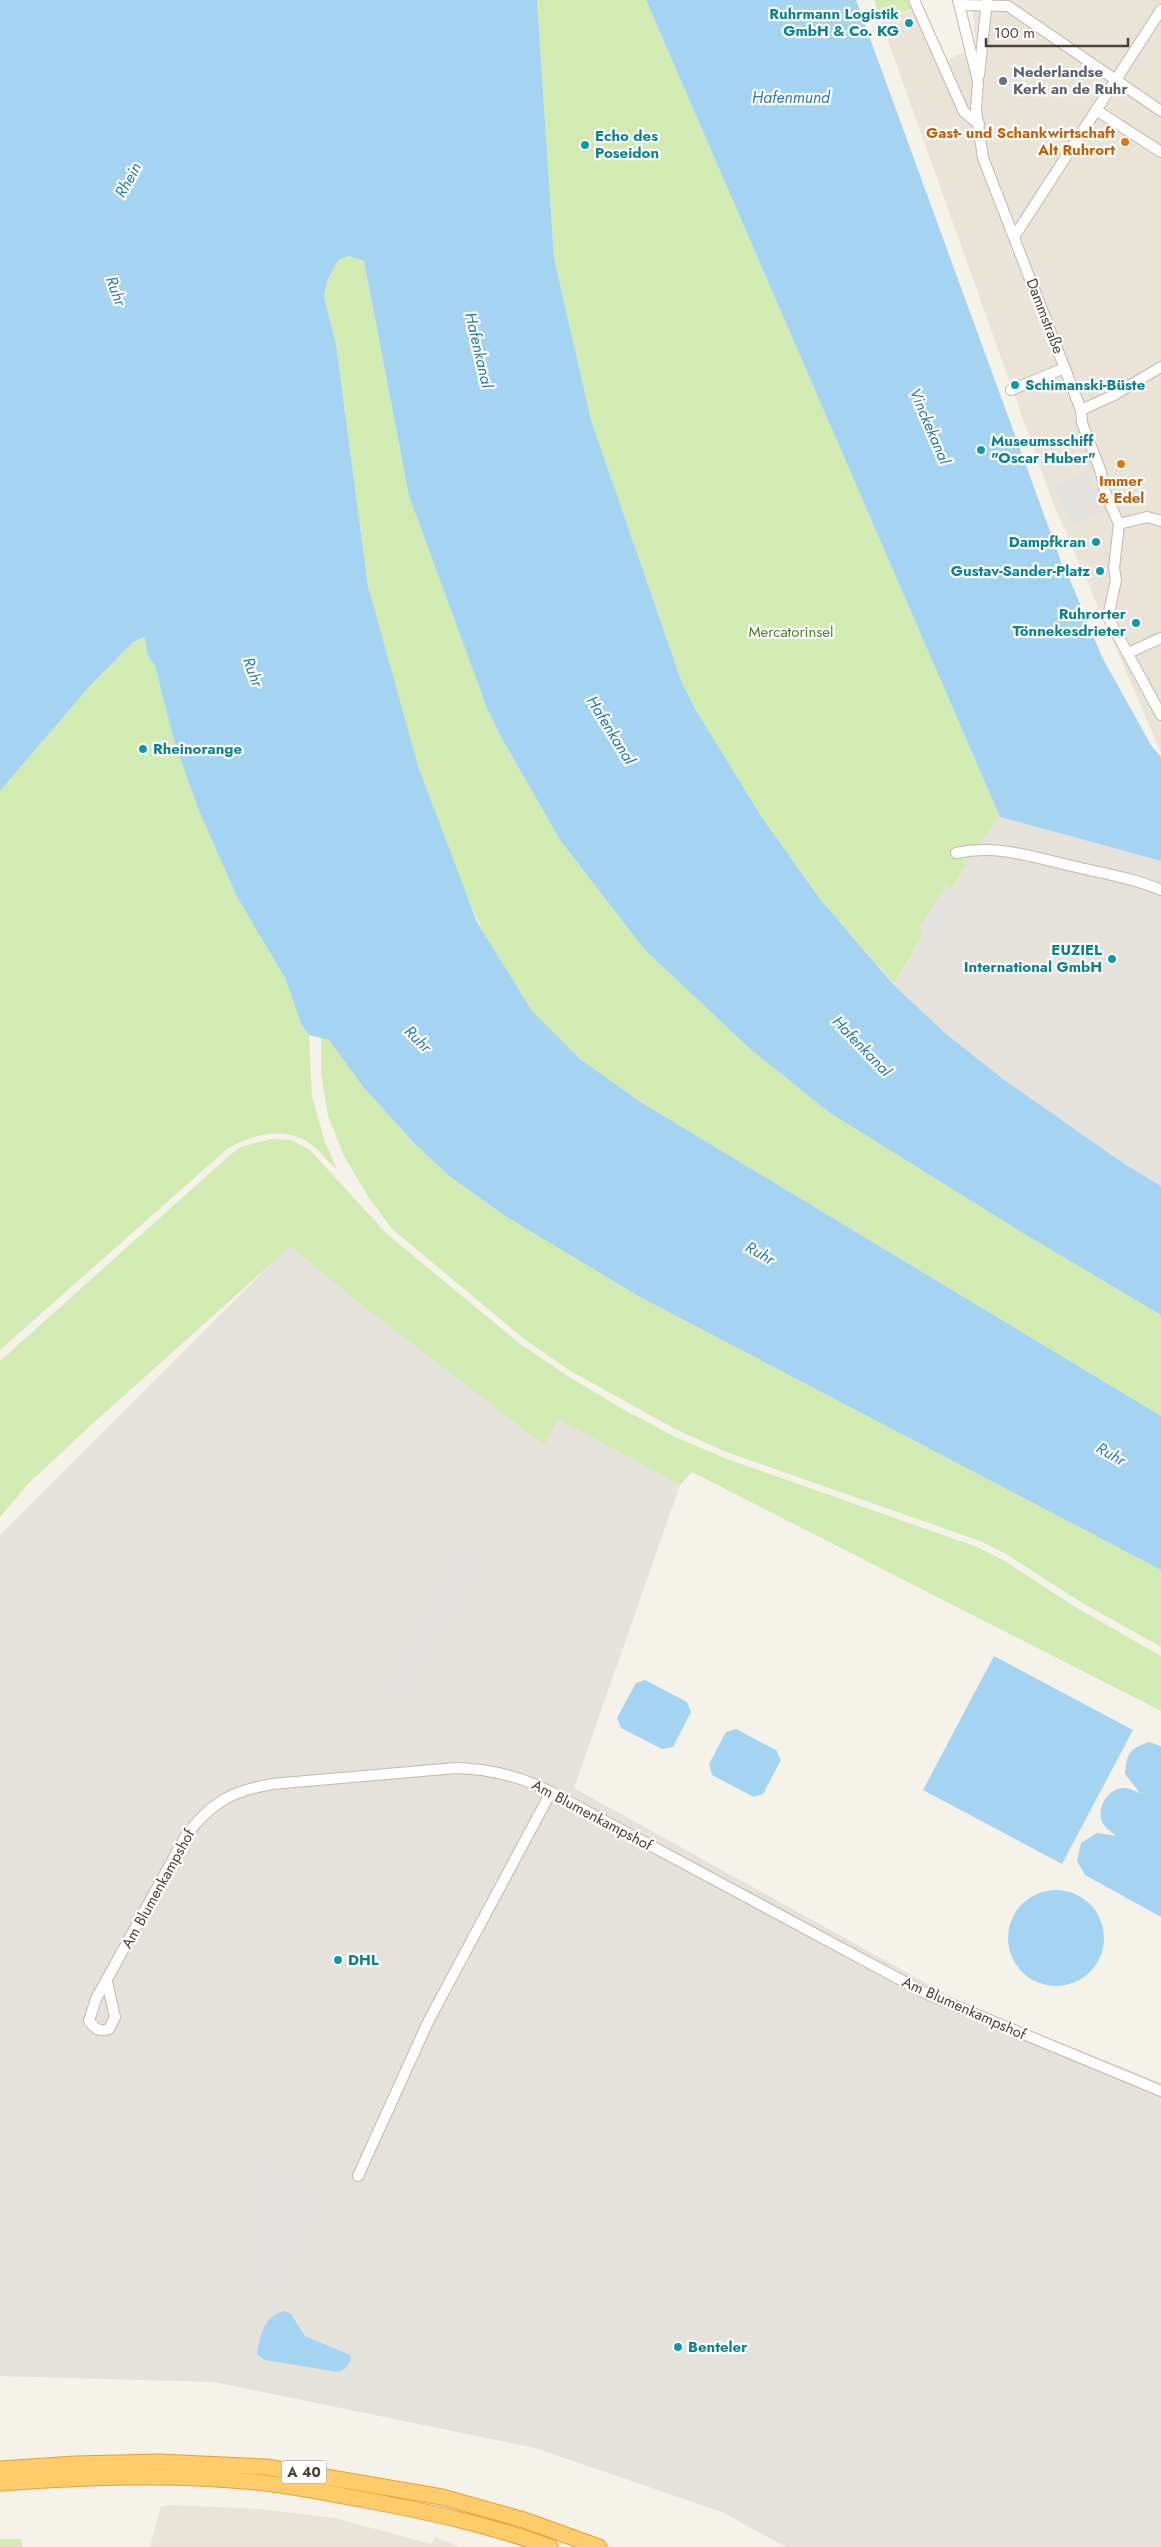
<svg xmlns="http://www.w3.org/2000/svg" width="1161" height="2547" font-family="Jost,sans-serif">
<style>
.residential{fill:#eae4d8}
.industrial{fill:#e5e1db}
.green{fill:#d2ebb2}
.parking{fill:#e4e2de}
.water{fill:#a5d4f3}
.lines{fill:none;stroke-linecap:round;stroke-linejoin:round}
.minor-casing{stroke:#c1baac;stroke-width:12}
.highway-casing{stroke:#e3a136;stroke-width:17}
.minor{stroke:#fff;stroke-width:10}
.highway{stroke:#ffcc6b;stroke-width:15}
.culture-dot{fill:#0f9aa8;stroke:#fff;stroke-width:2}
.worship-dot{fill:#6b7280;stroke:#fff;stroke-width:2}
.food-dot{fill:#e8710a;stroke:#fff;stroke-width:2}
.labels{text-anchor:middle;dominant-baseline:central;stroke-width:4.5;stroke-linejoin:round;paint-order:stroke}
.shield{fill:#fff;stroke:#807b74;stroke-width:1}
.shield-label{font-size:14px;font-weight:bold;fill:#4a4238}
.culture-label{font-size:15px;font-weight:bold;fill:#0d838f;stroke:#fff;text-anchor:start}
.worship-label{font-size:15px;font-weight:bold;fill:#5b616d;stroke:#fff;text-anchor:start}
.food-label{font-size:15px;font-weight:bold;fill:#c56008;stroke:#fff;text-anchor:end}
.street-label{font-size:15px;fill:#4a4238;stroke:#fff}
.park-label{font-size:15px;fill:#4a7f28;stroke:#fff}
.water-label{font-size:16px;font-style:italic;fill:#2b7ab2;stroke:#fff}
</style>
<rect width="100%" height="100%" fill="#f5f2ea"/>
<!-- residential -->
<g class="residential">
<polygon points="972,0 1161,0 1161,753 1051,498 881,21 922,7 944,61 976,47"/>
<polygon points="169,2505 260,2509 335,2518 431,2544 435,2537 460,2547 150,2547 161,2506"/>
</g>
<!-- industrial -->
<g class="industrial">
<polygon points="1000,817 1161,861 1161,1186 1123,1163 1003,1079 945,1033 894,985 976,848"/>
<polygon points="308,1227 586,1434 680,1485 574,1788 962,2003 1161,2083 1161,2547 786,2547 722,2512 535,2448 214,2382 0,2376 0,1535"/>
</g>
<!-- green -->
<g class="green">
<polygon points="537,0 646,0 1000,817 976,848 894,984 820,899 761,816 709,733 682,683 591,420 554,258"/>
<polygon points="874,0 911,0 914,8 881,21"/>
<path d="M349 256 364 261 409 496 488 711 501 737 560 840 644 949 749 1048 830 1113 1026 1235 1161 1315V1416L639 1101C601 1075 561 1048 532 1011 476 940 450 850 418 766L416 765 368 586 336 344 324 297 327 281 338 260Z"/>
<path d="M146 637 148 656 155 666 174 741 199 811 237 897 285 978 301 1024 309 1035 312 1097 325 1142 337 1169C328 1163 321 1152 312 1145 287 1125 252 1134 227 1149L0 1350V791L88 688 133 642Z"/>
<polygon points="321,1037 329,1040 364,1088 415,1144 448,1175 505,1216 640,1297 1161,1570 1161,1647 1081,1602 1006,1554 980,1541 729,1453 677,1430 569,1370 524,1339 392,1229 369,1198 344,1156 328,1116 321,1073"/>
<polygon points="270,1139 291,1140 310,1150 387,1234 519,1343 566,1375 621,1408 675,1437 727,1459 977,1547 1003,1560 1077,1608 1161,1656 1161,1711 692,1472 680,1485 558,1419 544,1445 352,1297 291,1246 89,1427 29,1483 0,1517 0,1361 231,1154 241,1147"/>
<polygon points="0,2539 21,2539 22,2547 0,2547"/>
</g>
<!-- parking -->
<g class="parking">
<polygon points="1080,429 1095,469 1086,472 1093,489 1099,487 1108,510 1071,525 1054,485 1086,472 1070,432"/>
<polygon points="947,883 955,914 927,959 920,927"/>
<polygon points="460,1544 484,1556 404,1705 381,1692"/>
<polygon points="264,2160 324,2193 275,2290 255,2280 252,2182"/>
</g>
<!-- water -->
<g class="water">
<polygon points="0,0 537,0 554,258 591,420 682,683 697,712 761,816 820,899 894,985 945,1033 1003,1079 1123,1163 1161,1186 1161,1315 1026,1235 830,1113 749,1048 644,949 560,840 501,737 488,711 409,496 364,261 349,256 338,260 327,281 324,297 336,344 368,586 418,766 477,922 532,1011 580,1059 639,1101 1161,1416 1161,1570 640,1297 505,1216 448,1175 415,1144 364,1088 329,1040 309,1035 301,1024 285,978 237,897 199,811 174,741 155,666 148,656 145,637 133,642 88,688 0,791"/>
<polygon points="646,0 856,0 1066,575 1068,575 1102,657 1151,745 1161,757 1161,861 1000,817"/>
<polygon points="994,1656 1133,1730 1062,1864 923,1790"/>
<polygon points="645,1680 687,1702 691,1712 673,1747 662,1749 621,1728 617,1718 636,1683"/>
<polygon points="736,1729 776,1750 781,1760 763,1794 754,1797 712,1775 709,1764 726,1732"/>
<path d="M1149 1742 1161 1746V1917L1085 1875 1077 1861 1081 1843 1097 1833 1116 1836C1113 1833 1107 1829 1104 1825 1094 1811 1107 1787 1125 1788 1130 1788 1136 1792 1140 1793L1125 1774C1127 1753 1129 1749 1149 1742Z"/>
<circle cx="1056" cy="1938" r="48"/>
<path d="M285 2311 291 2314 305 2336 350 2355 351 2360 346 2368 338 2372 265 2360 257 2354C260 2337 264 2314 285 2311Z"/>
</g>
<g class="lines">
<!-- minor casing -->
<g class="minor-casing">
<g id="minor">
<polyline points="914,0 964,112 979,124"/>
<polyline points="958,0 978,81 976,110 983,158 1081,410 1082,423 1101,472 1105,492 1119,524 1114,568 1116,580 1108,617 1161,715"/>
<polyline points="960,5 1008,6 1161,111"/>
<polyline points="979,75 987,0"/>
<polyline points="1096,110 1161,152"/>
<polyline points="1014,237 1161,10"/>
<polyline points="1011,390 1065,368"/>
<polyline points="1081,410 1114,395 1161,367"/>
<polyline points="1119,524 1147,517 1161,521"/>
<polyline points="1128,653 1161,638"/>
<path d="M956 853C996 844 1033 857 1072 866 1102 873 1133 878 1161 890"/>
<path d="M107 1982 115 2017 109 2029C99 2032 95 2029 89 2021L96 1999 187 1834C212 1802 232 1791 272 1784L456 1768C491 1769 520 1776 551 1792L927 1994 1161 2091"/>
<polyline points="358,2176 428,2022 551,1792"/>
</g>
</g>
<!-- highway casing -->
<g class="highway-casing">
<g id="highway">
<polyline points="0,2469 75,2464 159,2462 267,2467 442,2497 524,2520 599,2547"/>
<path d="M0 2483C88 2477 177 2473 265 2483 299 2487 333 2494 366 2500 429 2512 490 2525 550 2547"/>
</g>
</g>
<!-- minor -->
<use href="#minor" class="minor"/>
<!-- highway -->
<use href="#highway" class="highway"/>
</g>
<!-- markers -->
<g class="culture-dot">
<circle cx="909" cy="23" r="5"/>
<circle cx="585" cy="145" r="5"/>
<circle cx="1015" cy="385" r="5"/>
<circle cx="981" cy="450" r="5"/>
<circle cx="1096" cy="542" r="5"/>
<circle cx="1100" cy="571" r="5"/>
<circle cx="1136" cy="623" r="5"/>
<circle cx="143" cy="749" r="5"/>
<circle cx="1112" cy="959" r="5"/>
<circle cx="338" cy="1960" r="5"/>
<circle cx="678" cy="2347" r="5"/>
</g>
<circle class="worship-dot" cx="1003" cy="81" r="5"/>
<g class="food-dot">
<circle cx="1125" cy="142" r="5"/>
<circle cx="1121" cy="464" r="5"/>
</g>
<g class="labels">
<!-- shield labels -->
<rect class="shield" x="281.5" y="2460.5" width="45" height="23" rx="4"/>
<g class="shield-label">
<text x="304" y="2472">A 40</text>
</g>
<!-- culture labels -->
<g class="culture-label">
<text x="899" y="14" text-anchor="end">Ruhrmann Logistik<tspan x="899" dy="17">GmbH &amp; Co. KG</tspan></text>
<text x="595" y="136">Echo des<tspan x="595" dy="17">Poseidon</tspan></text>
<text x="1025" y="385">Schimanski-Büste</text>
<text x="991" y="441">Museumsschiff<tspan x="991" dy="17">"Oscar Huber"</tspan></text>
<text x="1086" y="542" text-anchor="end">Dampfkran</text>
<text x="1090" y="571" text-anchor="end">Gustav-Sander-Platz</text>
<text x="1126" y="614" text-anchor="end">Ruhrorter<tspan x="1126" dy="17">Tönnekesdrieter</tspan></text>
<text x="153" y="749">Rheinorange</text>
<text x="1102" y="950" text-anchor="end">EUZIEL<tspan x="1102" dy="17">International GmbH</tspan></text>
<text x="348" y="1960">DHL</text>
<text x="688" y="2347">Benteler</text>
</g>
<!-- worship labels -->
<g class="worship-label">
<text x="1013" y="72">Nederlandse<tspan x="1013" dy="17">Kerk an de Ruhr</tspan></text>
</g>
<!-- food labels -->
<g class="food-label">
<text x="1115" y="133">Gast- und Schankwirtschaft<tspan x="1115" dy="17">Alt Ruhrort</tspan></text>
<text x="1121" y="481" text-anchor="middle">Immer<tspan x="1121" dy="17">&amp; Edel</tspan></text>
</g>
<!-- street labels -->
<g class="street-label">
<text transform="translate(1045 316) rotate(69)">Dammstraße</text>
<text transform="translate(592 1815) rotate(28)">Am Blumenkampshof</text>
<text transform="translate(158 1889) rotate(-61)">Am Blumenkampshof</text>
<text transform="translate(964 2008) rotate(24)">Am Blumenkampshof</text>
</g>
<!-- park labels -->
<g class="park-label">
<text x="791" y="632">Mercatorinsel</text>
</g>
<!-- water labels -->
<g class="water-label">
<text x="791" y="97">Hafenmund</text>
<text transform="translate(128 180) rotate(-61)">Rhein</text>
<text transform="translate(116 291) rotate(70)">Ruhr</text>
<text transform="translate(479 350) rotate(77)">Hafenkanal</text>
<text transform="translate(930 426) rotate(67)">Vinckekanal</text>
<text transform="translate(253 672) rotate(70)">Ruhr</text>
<text transform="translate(611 730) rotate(58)">Hafenkanal</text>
<text transform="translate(418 1039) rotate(45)">Ruhr</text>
<text transform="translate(862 1046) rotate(46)">Hafenkanal</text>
<text transform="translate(760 1253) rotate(30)">Ruhr</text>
<text transform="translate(1111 1454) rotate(30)">Ruhr</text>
</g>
</g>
<!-- scale -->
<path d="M986 38v8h142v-8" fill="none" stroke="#4a4238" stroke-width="2.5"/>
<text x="994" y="38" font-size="15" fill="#4a4238" stroke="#ffffff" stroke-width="4" paint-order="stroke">100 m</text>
</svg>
